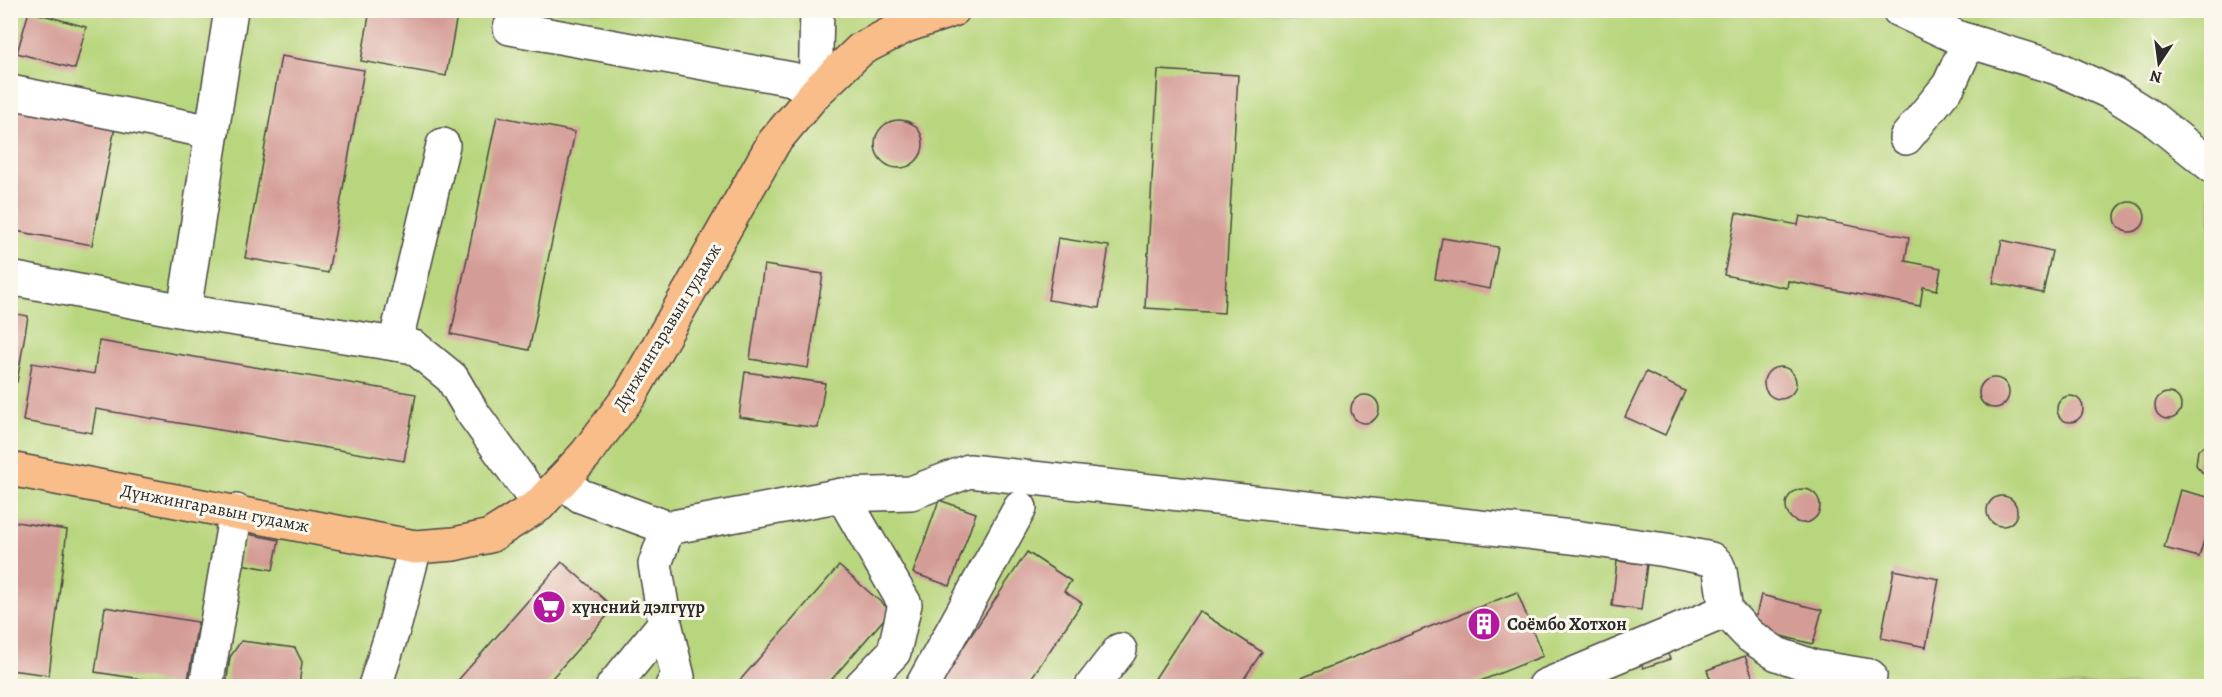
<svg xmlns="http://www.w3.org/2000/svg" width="2222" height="697" font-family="Alegreya,serif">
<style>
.green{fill:#b8d67d;stroke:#728054;stroke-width:1.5}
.building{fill:#d49c96}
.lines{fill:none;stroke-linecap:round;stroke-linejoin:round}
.minor-casing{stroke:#494642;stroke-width:36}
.major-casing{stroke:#494642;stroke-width:36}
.minor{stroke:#fff;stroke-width:33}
.major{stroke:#f8bd89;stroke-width:33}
.labels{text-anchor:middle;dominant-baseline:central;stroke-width:6;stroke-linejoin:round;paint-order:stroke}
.street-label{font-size:18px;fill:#2b2b2b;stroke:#fbf7ec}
.poi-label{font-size:18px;font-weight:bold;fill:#2b2b2b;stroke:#fbf7ec;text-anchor:start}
</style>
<rect width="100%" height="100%" fill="#fbf7ec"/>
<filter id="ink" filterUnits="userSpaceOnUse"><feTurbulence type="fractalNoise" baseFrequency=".0167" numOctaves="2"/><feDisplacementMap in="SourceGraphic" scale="12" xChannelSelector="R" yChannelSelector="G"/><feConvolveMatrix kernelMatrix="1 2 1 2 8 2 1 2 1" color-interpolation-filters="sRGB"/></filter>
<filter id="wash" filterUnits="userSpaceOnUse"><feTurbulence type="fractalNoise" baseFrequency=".008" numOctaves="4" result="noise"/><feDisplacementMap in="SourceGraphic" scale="24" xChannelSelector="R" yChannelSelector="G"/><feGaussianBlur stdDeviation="1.35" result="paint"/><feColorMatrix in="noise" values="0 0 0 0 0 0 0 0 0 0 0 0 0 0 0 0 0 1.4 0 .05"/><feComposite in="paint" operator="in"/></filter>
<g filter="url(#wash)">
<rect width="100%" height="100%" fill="#f5e1c5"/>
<!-- green -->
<polygon class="green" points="10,11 2211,11 2211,686 11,686"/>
<g id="blocks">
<!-- building -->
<g class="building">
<polygon points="370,10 458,10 446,76 361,61"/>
<polygon points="29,11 86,27 75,69 17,53"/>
<polygon points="281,56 364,70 328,273 245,258"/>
<polygon points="1158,70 1238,75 1224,313 1145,308"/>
<polygon points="10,102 116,122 92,245 10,230"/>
<polygon points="497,116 575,132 529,350 451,334"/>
<circle cx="899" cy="144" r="24"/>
<circle cx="2130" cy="217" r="15"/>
<polygon points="1736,213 1798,225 1800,216 1909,237 1905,261 1941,268 1937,290 1923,287 1920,306 1788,281 1787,288 1724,275"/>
<polygon points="1058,238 1109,246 1099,308 1048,300"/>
<polygon points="1442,238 1498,247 1490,289 1435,279"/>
<polygon points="2002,240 2052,251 2043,293 1993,283"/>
<polygon points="764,265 823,274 808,368 750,359"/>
<polygon points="10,313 28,316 17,382 10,381"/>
<polygon points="99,341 416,394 404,461 96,409 92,433 23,421 32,363 94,374"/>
<circle cx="1780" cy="383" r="16"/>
<polygon points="745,372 825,383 818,428 739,417"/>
<polygon points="1646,372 1685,391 1665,435 1625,417"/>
<circle cx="1994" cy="393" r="15"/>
<circle cx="2168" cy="406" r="13"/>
<circle cx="1365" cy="409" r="14"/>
<circle cx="2070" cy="409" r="13"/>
<polygon points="2207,444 2212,444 2212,475 2202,472 2196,465 2198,450"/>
<circle cx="1803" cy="506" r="17"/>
<polygon points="2180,490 2212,498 2212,513 2199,557 2164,548"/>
<circle cx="2002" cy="511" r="15"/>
<polygon points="939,500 976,513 950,586 913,573"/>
<polygon points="10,521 67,530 49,675 10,670"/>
<polygon points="247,534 279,540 273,570 241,564"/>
<polygon points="1027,552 1071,581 1064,591 1082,603 1026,686 937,686"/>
<polygon points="1617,561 1647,564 1641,610 1612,606"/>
<polygon points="562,562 614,608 545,686 453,686"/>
<polygon points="839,566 891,611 826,686 735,686"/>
<polygon points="1894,570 1939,579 1926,647 1881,638"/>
<polygon points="1517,592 1543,656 1468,686 1301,686 1299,679"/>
<polygon points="1761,595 1822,610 1813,644 1753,629"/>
<polygon points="105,607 198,622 187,686 95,672"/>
<polygon points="1199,611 1262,652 1239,686 1150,686"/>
<polygon points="241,641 295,648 302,662 299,686 226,686 230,657"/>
<polygon points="1665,647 1670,659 1643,668 1639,656"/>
<polygon points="1745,656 1756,686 1713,686 1707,670"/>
</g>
</g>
</g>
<g filter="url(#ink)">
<use href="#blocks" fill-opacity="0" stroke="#494642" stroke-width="1.5"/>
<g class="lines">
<!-- minor casing -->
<g class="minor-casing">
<g id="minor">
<polyline points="1899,10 1959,38 2057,68 2114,94 2152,118 2212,166"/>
<polyline points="510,28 792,79 815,93"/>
<polyline points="10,92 212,132"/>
<polyline points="815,93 817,10"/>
<polyline points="1906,138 1949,85 1969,41"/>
<polyline points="10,278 184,311 414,347 452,378 472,412 539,505"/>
<polyline points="184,311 231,10"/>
<polyline points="395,344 443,145"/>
<polyline points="561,481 581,496 668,528 842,495 911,493 969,471 1581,538 1666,550 1711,559 1717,564 1720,571 1726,611 1750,636 1777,654 1815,667 1870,676"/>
<polyline points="842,495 905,604 894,652 861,686"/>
<polyline points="668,528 655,564 665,623 678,677 672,686"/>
<polyline points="206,686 236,511"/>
<polyline points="375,686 395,624 415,547"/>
<polyline points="613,686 665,623"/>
<polyline points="922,686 1020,508"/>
<polyline points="1092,686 1120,650"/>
<polyline points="1545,686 1726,611"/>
</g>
</g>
<!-- major casing -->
<g class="major-casing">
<polyline id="major" points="10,469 415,547 454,544 490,536 539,505 586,454 631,394 774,142 815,93 861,49 906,26 953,10"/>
</g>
<!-- minor -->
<use href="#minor" class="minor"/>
<!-- major -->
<use href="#major" class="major"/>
</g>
</g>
<!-- icons -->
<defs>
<g id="supermarket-disc" transform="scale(1.725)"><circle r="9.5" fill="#b5179e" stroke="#fbf7ec"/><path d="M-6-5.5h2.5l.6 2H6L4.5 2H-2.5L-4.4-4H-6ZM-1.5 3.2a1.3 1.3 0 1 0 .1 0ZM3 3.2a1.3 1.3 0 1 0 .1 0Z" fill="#fff"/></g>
<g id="building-disc" transform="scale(1.725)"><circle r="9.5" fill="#b5179e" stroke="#fbf7ec"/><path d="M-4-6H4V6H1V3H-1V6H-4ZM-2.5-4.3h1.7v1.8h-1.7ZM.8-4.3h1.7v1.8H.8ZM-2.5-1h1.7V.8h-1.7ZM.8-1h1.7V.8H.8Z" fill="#fff"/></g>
</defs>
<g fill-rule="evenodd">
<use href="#supermarket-disc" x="549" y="607"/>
<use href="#building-disc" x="1484" y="624"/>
</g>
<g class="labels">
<!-- street labels -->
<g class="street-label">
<text transform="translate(667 327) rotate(-59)">Дүнжингаравын гудамж</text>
<text transform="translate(215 508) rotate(11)">Дүнжингаравын гудамж</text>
</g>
<!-- poi labels -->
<g class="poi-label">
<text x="572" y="607">хүнсний дэлгүүр</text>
<text x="1507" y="624">Соёмбо Хотхон</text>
</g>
</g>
<!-- margin -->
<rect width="2222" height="697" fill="none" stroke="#fbf7ec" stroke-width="36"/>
<!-- north arrow -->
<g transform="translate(2159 63) rotate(193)" stroke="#fbf7ec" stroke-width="4.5" paint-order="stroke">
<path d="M0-4.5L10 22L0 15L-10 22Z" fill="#2b2b2b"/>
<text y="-9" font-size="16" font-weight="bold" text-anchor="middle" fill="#2b2b2b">N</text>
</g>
</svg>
